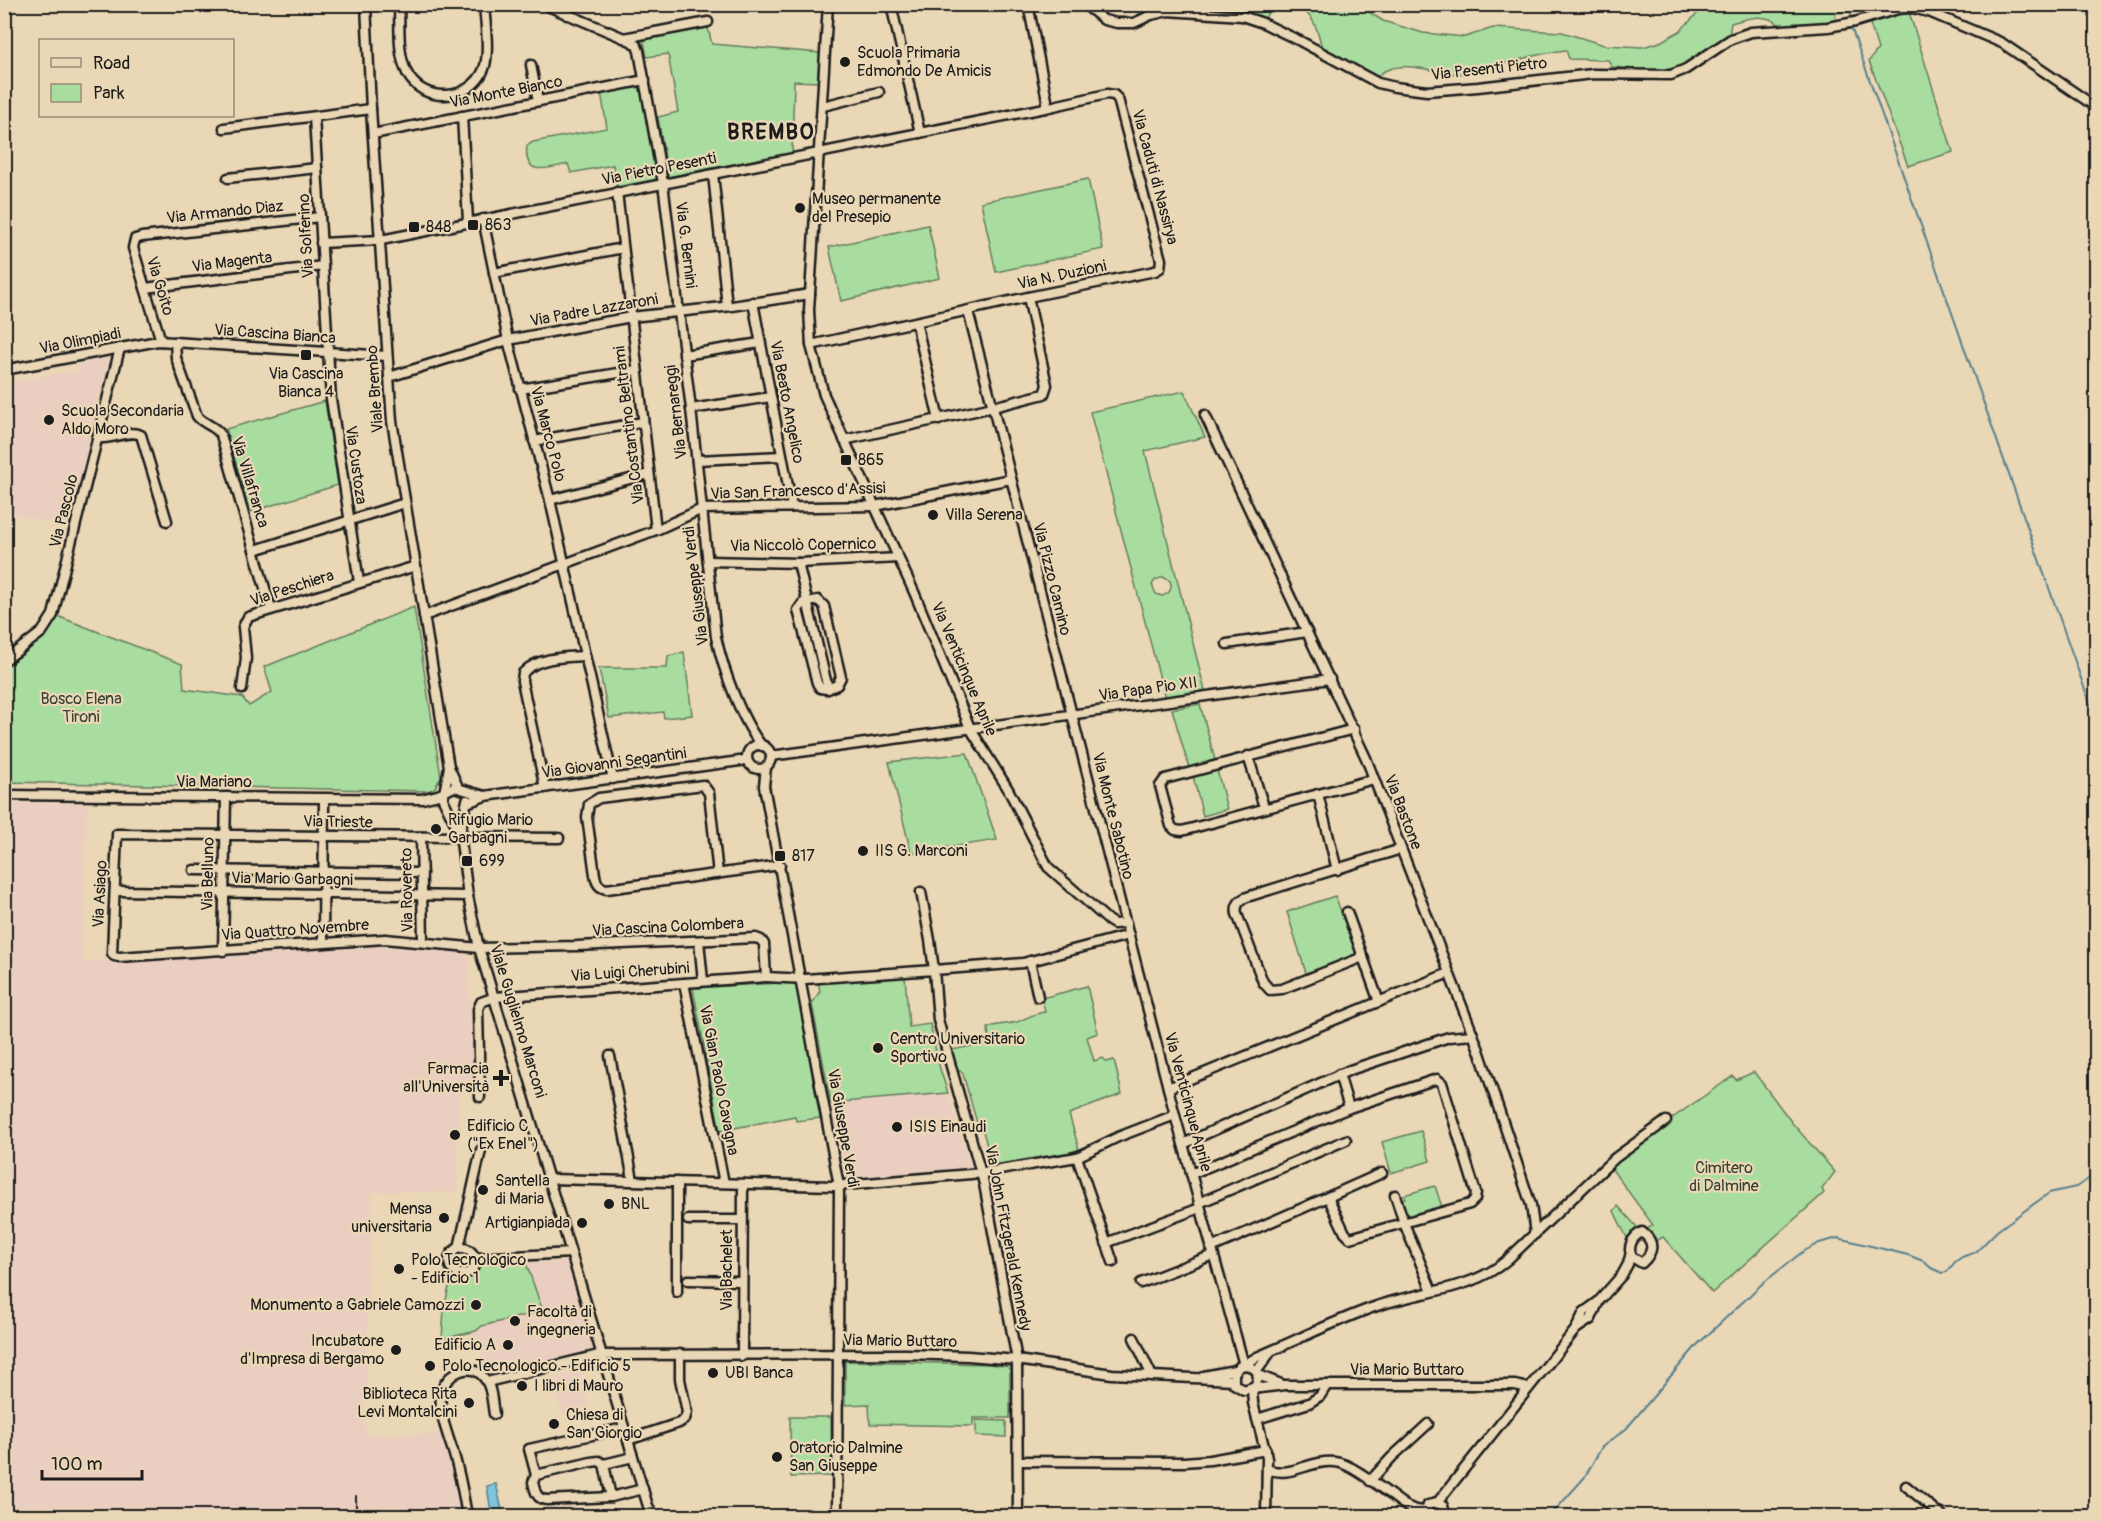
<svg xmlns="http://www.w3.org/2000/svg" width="2101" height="1521" font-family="Pangolin,sans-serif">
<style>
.built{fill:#eacfc1}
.green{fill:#a9dd9f;stroke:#627c5e;stroke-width:1.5;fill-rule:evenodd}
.water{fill:#7dc4de;stroke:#568190;stroke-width:1.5}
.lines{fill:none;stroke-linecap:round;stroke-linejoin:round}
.stream{stroke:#568190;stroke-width:2}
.minor-casing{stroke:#1c1c1c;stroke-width:13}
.minor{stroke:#ead7b5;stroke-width:8}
.rail{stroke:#1c1c1c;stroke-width:2}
.poi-dot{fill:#1c1c1c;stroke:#ead7b5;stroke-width:2}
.labels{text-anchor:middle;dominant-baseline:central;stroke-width:4.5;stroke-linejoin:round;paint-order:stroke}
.poi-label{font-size:16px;fill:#1c1c1c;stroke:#ead7b5;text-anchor:start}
.street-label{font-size:16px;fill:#1c1c1c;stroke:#ead7b5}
.park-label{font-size:16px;fill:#384336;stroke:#ead7b5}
.district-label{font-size:22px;font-weight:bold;letter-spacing:1.5px;fill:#1c1c1c;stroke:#ead7b5}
</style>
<rect width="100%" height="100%" fill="#ead7b5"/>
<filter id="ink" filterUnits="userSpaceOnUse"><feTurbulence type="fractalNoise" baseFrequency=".0167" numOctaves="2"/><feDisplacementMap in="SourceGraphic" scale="12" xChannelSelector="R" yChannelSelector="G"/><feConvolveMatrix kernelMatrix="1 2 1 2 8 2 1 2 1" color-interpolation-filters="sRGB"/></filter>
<g filter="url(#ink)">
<!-- built -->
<g class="built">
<polygon points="103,358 110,359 112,366 106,394 99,395 88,445 92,450 72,528 5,512 5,383 78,370 81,362"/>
<polygon points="5,802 87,803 83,962 371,942 464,953 469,958 474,1094 459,1094 456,1192 372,1192 365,1434 443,1434 461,1516 5,1516"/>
<polygon points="948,1093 966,1153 971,1151 973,1171 845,1182 831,1103"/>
<polygon points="569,1261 594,1350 494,1374 487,1372 483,1367 474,1334 467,1333 442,1339 444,1309 450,1282 469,1278 481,1264"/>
<polygon points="580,1371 589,1406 562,1414 553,1378"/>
</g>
<!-- green -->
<g class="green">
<path d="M1711 4 1850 5 1849 12 1836 13 1835 21 1811 24 1780 25C1765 12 1748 18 1731 23L1729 36C1709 49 1689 67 1665 70 1648 72 1629 68 1612 67L1608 60 1569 59 1566 50C1539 53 1512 62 1485 68 1476 70 1466 74 1457 74 1429 73 1396 55 1374 79L1322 49C1315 14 1306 2 1269 10L1265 19C1237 4 1175 0 1145 11L1143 5H1358L1383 21 1423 33 1465 37 1493 28 1562 32 1604 45 1643 47 1660 42 1680 31 1706 5Z"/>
<polygon points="1898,12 1909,12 1953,152 1908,166 1869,61 1878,49 1869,21"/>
<polygon points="707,25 712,44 820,53 819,82 794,81 792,154 668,177 658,117 678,112 668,54 647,57 643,37"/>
<path d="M641 85 659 180 617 188 613 165 571 173 568 164C548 168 523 178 527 146L533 142 607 128 601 92Z"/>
<polygon points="1088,179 1103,249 996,272 981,202"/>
<polygon points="928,225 940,278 841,301 829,247"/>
<path d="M1184 391 1205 437 1145 451 1205 691 1165 698 1090 412ZM1163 577 1170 581C1173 588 1170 594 1162 596L1156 594 1152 585 1155 580Z"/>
<polygon points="325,401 338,485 250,512 226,429"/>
<polygon points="414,607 441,777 434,789 426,791 5,782 5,666 25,653 57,616 182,664 184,689 242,697 249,706 272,692 264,667"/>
<polygon points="684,652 692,715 664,718 663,712 609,718 599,668 667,668 668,656"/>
<polygon points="1200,704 1215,760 1189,768 1172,709"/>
<polygon points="967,753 997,840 911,853 889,762"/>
<polygon points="1217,770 1227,809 1203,816 1193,776"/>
<polygon points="1335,896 1358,955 1306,973 1287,912"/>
<polygon points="905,976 909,1027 930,1024 940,1069 948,1093 831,1103 812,1004 820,991 818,982"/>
<polygon points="796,982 820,1118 796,1121 795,1116 720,1131 693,988"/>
<path d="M1087 986 1098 1033 1087 1037 1094 1061 1103 1058 1107 1062 1114 1060 1122 1094 1069 1114 1079 1149 1062 1155 992 1165 983 1131 979 1130 963 1074 961 1071 957 1072 951 1050 989 1043 988 1028C998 1023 1007 1025 1017 1022 1027 1018 1034 1013 1045 1012L1042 998Z"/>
<polygon points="1754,1072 1793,1124 1835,1172 1822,1189 1824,1193 1712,1293 1663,1237 1656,1241 1647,1229 1653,1225 1611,1168 1625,1151 1733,1076 1736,1080"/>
<polygon points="1421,1131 1430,1161 1391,1173 1382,1142"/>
<polygon points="1435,1186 1442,1207 1407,1218 1402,1200 1405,1198 1404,1195"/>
<polygon points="1618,1206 1637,1227 1628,1240 1614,1211"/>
<polygon points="526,1263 543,1311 482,1326 476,1331 442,1339 444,1309 450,1282 469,1278 481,1264"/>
<polygon points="845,1361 989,1364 1010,1367 1010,1418 973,1418 973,1426 870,1424 869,1404 845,1405"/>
<polygon points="790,1417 831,1417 832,1476 791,1477"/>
<polygon points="976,1420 1006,1421 1006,1437 976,1436"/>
</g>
<!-- water -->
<polygon class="water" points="496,1484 502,1510 491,1512 487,1486"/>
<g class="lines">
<!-- stream -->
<g class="stream">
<polyline points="1850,18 1853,4"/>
<polyline points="1851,27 2096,721"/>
<polyline points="1550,1516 1584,1478 1602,1447 1626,1429 1697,1345 1763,1283 1801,1253 1819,1243 1838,1238 1908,1255 1923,1261 1931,1268 1942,1273 1947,1272 1955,1262 1962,1257 1976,1252 1997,1231 2049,1193 2076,1187 2096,1174"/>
</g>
<!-- minor casing -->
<g class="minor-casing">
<g id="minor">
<polyline points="366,4 371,109 392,421 449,767 458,787"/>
<path d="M399 4C400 26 397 53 407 73 423 105 471 101 484 69 490 52 485 22 484 4"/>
<path d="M543 4 631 41 637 46 639 51 663 183 691 409 716 637C723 669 741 720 762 746"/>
<polyline points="828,4 809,310 811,345 824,395 914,592 970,728 1008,789 1048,867 1109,921 1114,924 1126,923"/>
<polyline points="891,4 920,133"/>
<polyline points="1084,4 1104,20 1117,23 1134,23 1151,15 1168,11 1242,16 1263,23 1300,41 1378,83 1395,87 1427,91 1478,87 1593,74 1671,75 1686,69 1731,39 1751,32 1828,27 1855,22 1898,9 1912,8 1929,12 2002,43 2096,107"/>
<polyline points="567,15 569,4"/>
<polyline points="624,38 708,22"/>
<polyline points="531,65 538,101"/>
<polyline points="823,106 879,92"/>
<polyline points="462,116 468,221"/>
<polyline points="314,117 331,399 359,582"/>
<polyline points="224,128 371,109"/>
<polyline points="373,134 645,80"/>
<polyline points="713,174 727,306"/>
<polyline points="228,178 317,168"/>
<polyline points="617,192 656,530"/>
<polyline points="483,219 508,340 550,500 613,779"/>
<polyline points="321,243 381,240 1045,108 1047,100 1028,4"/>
<polyline points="494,273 623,248"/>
<polyline points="145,288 323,266"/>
<polyline points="753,302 792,507"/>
<path d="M968 311 1175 1115 1244 1365 1257 1357C1297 1340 1336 1320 1377 1306 1419 1291 1472 1291 1507 1260L1615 1158 1666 1121"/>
<polyline points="916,322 939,420"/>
<polyline points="161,341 133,248 135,239 142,237 320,217"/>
<path d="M175 342 176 358 197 416C204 425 215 425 221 435L271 609"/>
<polyline points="811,345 1028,297 1155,271 1160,268 1161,260 1118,99 1114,95 1107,94 1045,108"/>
<polyline points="684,355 760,343"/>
<polyline points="4,370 158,341 387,356"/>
<polyline points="389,377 508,340 631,317 732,306 810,294"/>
<polyline points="520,389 637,370"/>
<polyline points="691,409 771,397"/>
<polyline points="1205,415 1366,758 1479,1050 1531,1205 1535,1234"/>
<path d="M97 438C112 440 129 429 141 435L167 521"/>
<polyline points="844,440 993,407 1044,394 1047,385 1028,297"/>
<polyline points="534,441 643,422"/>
<polyline points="697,460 782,456"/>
<polyline points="550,500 649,474"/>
<polyline points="255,550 405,503"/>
<polyline points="708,561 798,563 899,558"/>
<polyline points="798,563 828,689"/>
<polygon points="818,600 824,606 841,677 837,685 827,689 820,688 817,683 798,610 803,603"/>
<polyline points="424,616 656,530 702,509 875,506 1011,479"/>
<polyline points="1227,644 1307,632"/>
<polyline points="4,661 42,632 53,615 120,348"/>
<polyline points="242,689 246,658 243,627 248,617 416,566"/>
<polyline points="1354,729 1165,779 1160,786 1171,826 1175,830 1182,831 1374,779"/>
<circle cx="759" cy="757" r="12"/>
<polyline points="771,756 1330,679"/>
<polyline points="1248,756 1264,807"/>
<polyline points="449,767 443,799 460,834 468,896 479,948 601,1352 599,1356 603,1358 648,1506 654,1516"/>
<polyline points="766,767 764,786 839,1186 837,1516"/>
<path d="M545 788 522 681 523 673C537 657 566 657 585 656"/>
<polyline points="1318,794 1337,870"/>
<polyline points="4,795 422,799 438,795 454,787 485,796"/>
<polyline points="467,803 485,796 747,760"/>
<polyline points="460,834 467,800"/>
<polyline points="421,837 423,941"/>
<polyline points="559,838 117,834 112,953 114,956 119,957 385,939 479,948 577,946 756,938 761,940 764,944 766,977 805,979 934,970 938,1020 984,1184 1017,1360 1018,1516"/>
<polyline points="194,870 422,873"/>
<path d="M718 874 709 793 703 785 599 798 589 804 587 817 595 875C596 883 599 888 607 889L780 865"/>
<polyline points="116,891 468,896"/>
<polyline points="921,892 930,940 934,970 1023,963 1129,935"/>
<polyline points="1347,912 1379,1002"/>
<polyline points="699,941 703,981"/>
<polyline points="323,943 324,799"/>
<polyline points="223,951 226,797"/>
<path d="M1363 957 1282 989 1270 990 1263 982 1237 914C1235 906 1239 900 1247 897L1401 849"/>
<polyline points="1030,961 1038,997"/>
<polyline points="684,983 724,1183"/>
<polyline points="610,1056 633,1180"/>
<polyline points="1339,1074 1349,1108"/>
<polyline points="1168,1088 1449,973"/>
<polyline points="480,1097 478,1009 481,1002 495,997 766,977"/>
<polyline points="1183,1144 1350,1070 1449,1037 1473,1035"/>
<polyline points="1077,1157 1113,1262"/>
<polyline points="1191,1174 1349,1108 1437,1079 1442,1083 1476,1193 1475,1199 1470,1204 1350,1238 1345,1233 1328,1197 1211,1248"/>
<polyline points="550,1179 833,1186 982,1173 1077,1157 1118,1137 1175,1115"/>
<polyline points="1395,1195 1404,1223 1432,1291"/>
<polyline points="1328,1197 1382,1173"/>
<polyline points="1199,1203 1346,1140"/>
<polyline points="688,1220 742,1220"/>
<path d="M1642 1232C1655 1242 1654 1252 1642 1263L1632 1257C1627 1247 1632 1237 1642 1232Z"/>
<polyline points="1106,1243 1200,1208"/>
<polyline points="459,1248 481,1150"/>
<circle cx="462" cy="1261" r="13"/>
<polyline points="475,1258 571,1253"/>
<polyline points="688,1280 742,1281"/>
<polyline points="1141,1283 1213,1255"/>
<polyline points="677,1292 677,1182"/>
<polyline points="1576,1329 1591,1319 1598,1303"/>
<polyline points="1134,1338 1152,1376"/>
<polyline points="605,1355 906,1354 968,1356 1017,1360 1112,1374 1233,1380"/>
<polyline points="742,1356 743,1184"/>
<polyline points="1257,1371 1248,1365 1240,1366 1234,1373 1234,1384 1244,1390 1255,1386 1258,1379 1257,1371 1269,1354"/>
<polyline points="1258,1375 1281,1384"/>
<polyline points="1204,1376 1235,1370"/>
<polyline points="487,1382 599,1355"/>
<polyline points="1257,1419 1309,1403 1320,1396 1327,1385"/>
<polyline points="628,1440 679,1423 685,1419 687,1412 680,1379 680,1354"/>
<polyline points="1018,1461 1184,1462 1210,1460 1266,1450"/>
<path d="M604 1464 611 1497 547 1500C536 1499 535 1491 533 1482L536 1475 591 1462 599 1461 604 1464 633 1457"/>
<path d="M1267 1469C1291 1479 1310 1459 1335 1462 1353 1463 1389 1495 1406 1506L1415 1510 1425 1511"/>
<polyline points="536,1475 529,1449 624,1428"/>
<polyline points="1370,1481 1392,1457 1428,1424"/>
<polyline points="1906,1486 1942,1516"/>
<polyline points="611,1497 643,1489"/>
<polyline points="1437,1503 1576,1329 1584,1312 1598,1302 1622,1275 1628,1264 1630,1256"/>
<polyline points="1425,1515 1428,1505 1437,1503 1443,1506 1446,1516"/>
<path d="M467 1516C464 1498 461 1480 456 1462 451 1441 438 1416 441 1394 444 1374 471 1359 485 1379 492 1387 492 1404 494 1414"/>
<polyline points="1266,1516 1267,1458 1253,1403 1252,1389 1285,1385 1515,1385 1528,1388"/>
<polyline points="1408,1516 1424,1515"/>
</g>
</g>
<!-- minor -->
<use href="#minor" class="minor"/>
<!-- rail -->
<polyline class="rail" points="356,1516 356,1496"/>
</g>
</g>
<!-- markers -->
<g class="poi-dot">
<circle cx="845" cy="62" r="6"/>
<circle cx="800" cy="208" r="6"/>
<rect x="467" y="219" width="12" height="12" rx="3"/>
<rect x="408" y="221" width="12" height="12" rx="3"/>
<rect x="300" y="349" width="12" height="12" rx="3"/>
<circle cx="49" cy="420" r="6"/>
<rect x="840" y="454" width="12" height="12" rx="3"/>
<circle cx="933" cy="515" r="6"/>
<circle cx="436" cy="829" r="6"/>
<circle cx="863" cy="851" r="6"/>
<rect x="774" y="850" width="12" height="12" rx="3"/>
<rect x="461" y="855" width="12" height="12" rx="3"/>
<circle cx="878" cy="1048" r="6"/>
<path d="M498 1069h6v6h6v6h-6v6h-6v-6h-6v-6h6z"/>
<circle cx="897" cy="1127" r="6"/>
<circle cx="455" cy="1135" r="6"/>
<circle cx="483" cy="1190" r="6"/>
<circle cx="609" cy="1204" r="6"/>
<circle cx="444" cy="1218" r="6"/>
<circle cx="582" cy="1223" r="6"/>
<circle cx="399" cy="1269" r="6"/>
<circle cx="476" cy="1305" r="6"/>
<circle cx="515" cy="1321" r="6"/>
<circle cx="508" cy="1345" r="6"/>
<circle cx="396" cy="1350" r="6"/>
<circle cx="430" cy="1366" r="6"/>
<circle cx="713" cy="1373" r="6"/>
<circle cx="522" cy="1386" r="6"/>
<circle cx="469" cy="1403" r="6"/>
<circle cx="554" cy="1424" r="6"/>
<circle cx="777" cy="1457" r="6"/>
</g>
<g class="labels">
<!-- poi labels -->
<g class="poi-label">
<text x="857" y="53">Scuola Primaria<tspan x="857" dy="18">Edmondo De Amicis</tspan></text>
<text x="812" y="199">Museo permanente<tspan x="812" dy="18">del Presepio</tspan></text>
<text x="485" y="225">863</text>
<text x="426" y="227">848</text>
<text x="306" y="374" text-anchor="middle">Via Cascina<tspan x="306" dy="18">Bianca 4</tspan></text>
<text x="61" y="411">Scuola Secondaria<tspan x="61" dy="18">Aldo Moro</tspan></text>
<text x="858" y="460">865</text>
<text x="945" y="515">Villa Serena</text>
<text x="448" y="820">Rifugio Mario<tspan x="448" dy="18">Garbagni</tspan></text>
<text x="875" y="851">IIS G. Marconi</text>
<text x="792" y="856">817</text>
<text x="479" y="861">699</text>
<text x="890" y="1039">Centro Universitario<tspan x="890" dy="18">Sportivo</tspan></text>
<text x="489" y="1069" text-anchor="end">Farmacia<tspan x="489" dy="18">all'Università</tspan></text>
<text x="467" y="1126">Edificio C<tspan x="467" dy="18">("Ex Enel")</tspan></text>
<text x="909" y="1127">ISIS Einaudi</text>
<text x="495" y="1181">Santella<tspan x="495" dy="18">di Maria</tspan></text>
<text x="621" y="1204">BNL</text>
<text x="432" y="1209" text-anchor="end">Mensa<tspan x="432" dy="18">universitaria</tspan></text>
<text x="570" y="1223" text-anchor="end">Artigianpiada</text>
<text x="411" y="1260">Polo Tecnologico<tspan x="411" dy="18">- Edificio 1</tspan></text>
<text x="464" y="1305" text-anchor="end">Monumento a Gabriele Camozzi</text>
<text x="527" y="1312">Facoltà di<tspan x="527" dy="18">ingegneria</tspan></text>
<text x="384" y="1341" text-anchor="end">Incubatore<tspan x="384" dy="18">d'Impresa di Bergamo</tspan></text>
<text x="496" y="1345" text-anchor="end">Edificio A</text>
<text x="442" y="1366">Polo Tecnologico - Edificio 5</text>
<text x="725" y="1373">UBI Banca</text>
<text x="534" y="1386">I libri di Mauro</text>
<text x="457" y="1394" text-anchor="end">Biblioteca Rita<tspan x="457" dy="18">Levi Montalcini</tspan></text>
<text x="566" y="1415">Chiesa di<tspan x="566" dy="18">San Giorgio</tspan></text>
<text x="789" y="1448">Oratorio Dalmine<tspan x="789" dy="18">San Giuseppe</tspan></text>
</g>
<!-- street labels -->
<g class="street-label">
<text transform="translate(1489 69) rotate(-6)">Via Pesenti Pietro</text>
<text transform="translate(506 92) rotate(-11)">Via Monte Bianco</text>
<text transform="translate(659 169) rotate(-11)">Via Pietro Pesenti</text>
<text transform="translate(1155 177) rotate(75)">Via Caduti di Nassirya</text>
<text transform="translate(225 212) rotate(-6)">Via Armando Diaz</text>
<text transform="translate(306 236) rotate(-93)">Via Solferino</text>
<text transform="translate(686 245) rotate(83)">Via G. Bernini</text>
<text transform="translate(232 262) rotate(-7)">Via Magenta</text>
<text transform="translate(1062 275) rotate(-12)">Via N. Duzioni</text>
<text transform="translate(160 286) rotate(73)">Via Goito</text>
<text transform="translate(594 310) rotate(-10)">Via Padre Lazzaroni</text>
<text transform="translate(275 334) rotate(4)">Via Cascina Bianca</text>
<text transform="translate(80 341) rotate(-11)">Via Olimpiadi</text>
<text transform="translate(375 389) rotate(-94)">Viale Brembo</text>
<text transform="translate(787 402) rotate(79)">Via Beato Angelico</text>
<text transform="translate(676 412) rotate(-97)">Via Bernareggi</text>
<text transform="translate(629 425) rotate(-97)">Via Costantino Beltrami</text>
<text transform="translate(548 434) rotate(75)">Via Marco Polo</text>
<text transform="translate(356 465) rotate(82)">Via Custoza</text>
<text transform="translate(250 482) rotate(73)">Via Villafranca</text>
<text transform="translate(798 491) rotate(-2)">Via San Francesco d'Assisi</text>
<text transform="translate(64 511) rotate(-76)">Via Pascolo</text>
<text transform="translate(803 545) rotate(-1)">Via Niccolò Copernico</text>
<text transform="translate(1052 579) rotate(76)">Via Pizzo Camino</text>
<text transform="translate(696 586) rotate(-97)">Via Giuseppe Verdi</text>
<text transform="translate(292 588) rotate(-18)">Via Peschiera</text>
<text transform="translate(964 669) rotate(67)">Via Venticinque Aprile</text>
<text transform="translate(1148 689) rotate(-8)">Via Papa Pio XII</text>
<text transform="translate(614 763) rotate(-8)">Via Giovanni Segantini</text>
<text x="214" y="782">Via Mariano</text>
<text transform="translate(1403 812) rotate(69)">Via Bastone</text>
<text transform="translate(1113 816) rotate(76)">Via Monte Sabotino</text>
<text transform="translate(338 822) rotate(1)">Via Trieste</text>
<text transform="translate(208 874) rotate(-89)">Via Belluno</text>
<text transform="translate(292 879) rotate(1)">Via Mario Garbagni</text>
<text transform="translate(407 890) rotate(-91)">Via Rovereto</text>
<text transform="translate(100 894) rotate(-87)">Via Asiago</text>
<text transform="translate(668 927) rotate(-3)">Via Cascina Colombera</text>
<text transform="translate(295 930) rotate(-4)">Via Quattro Novembre</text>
<text transform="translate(630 972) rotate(-4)">Via Luigi Cherubini</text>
<text transform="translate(518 1021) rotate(73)">Viale Guglielmo Marconi</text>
<text transform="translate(719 1080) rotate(79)">Via Gian Paolo Cavagna</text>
<text transform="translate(1188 1102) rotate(75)">Via Venticinque Aprile</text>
<text transform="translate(843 1128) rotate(80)">Via Giuseppe Verdi</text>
<text transform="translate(1008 1238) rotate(79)">Via John Fitzgerald Kennedy</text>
<text transform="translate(727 1270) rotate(-90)">Via Bachelet</text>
<text transform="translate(900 1341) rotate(1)">Via Mario Buttaro</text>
<text x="1407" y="1370">Via Mario Buttaro</text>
</g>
<!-- park labels -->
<g class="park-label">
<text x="81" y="699">Bosco Elena<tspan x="81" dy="18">Tironi</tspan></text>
<text x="1724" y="1168">Cimitero<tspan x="1724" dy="18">di Dalmine</tspan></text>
</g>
<!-- district labels -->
<g class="district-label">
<text x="771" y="132">BREMBO</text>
</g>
</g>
<!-- margin -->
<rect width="2101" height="1521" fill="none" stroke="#ead7b5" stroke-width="24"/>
<rect x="12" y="12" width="2077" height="1497" fill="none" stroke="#1c1c1c" stroke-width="2" filter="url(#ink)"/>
<!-- legend -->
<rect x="39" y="39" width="195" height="78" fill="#ead7b5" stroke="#988c78" stroke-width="1.5"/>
<rect x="51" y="58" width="30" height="9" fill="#ead7b5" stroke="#988c78" stroke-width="1.5"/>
<text x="93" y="69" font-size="18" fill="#1c1c1c">Road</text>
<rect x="51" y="84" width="30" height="18" fill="#a9dd9f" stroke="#988c78" stroke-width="1.5"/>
<text x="93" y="99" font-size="18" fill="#1c1c1c">Park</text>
<!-- scale -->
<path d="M42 1470v9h100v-9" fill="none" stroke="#1c1c1c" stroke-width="3"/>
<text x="51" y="1470" font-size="18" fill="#1c1c1c" stroke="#ead7b5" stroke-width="4.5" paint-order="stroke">100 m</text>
</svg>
